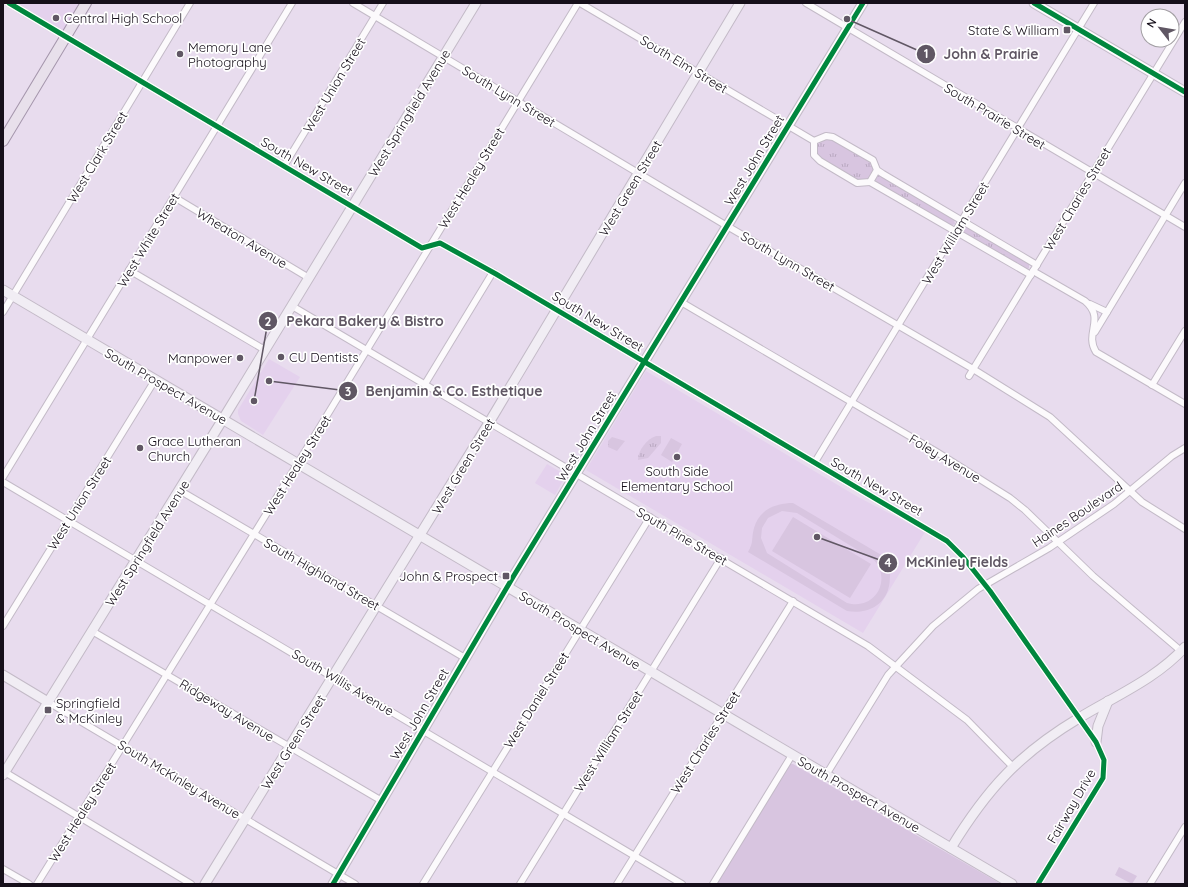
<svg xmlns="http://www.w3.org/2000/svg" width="1188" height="887" font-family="Quicksand,sans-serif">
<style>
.built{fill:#e4d1ed}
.green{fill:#d8c5e0;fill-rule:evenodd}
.park{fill:url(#park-tufts)}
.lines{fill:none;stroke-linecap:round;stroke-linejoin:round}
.street-casing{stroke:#c3bac7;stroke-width:8}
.secondary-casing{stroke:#c3bac7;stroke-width:11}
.primary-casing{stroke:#a596ac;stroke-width:12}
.street{stroke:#fcfafc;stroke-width:6}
.secondary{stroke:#f1edf4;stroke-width:9}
.primary{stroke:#e8e0eb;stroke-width:10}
.cycleway-casing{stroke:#fff;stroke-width:8}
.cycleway{stroke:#00873e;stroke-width:5}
.poi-dot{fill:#605764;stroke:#fff;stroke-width:1.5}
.labels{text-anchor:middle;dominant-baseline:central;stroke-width:3.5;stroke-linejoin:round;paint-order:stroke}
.poi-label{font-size:13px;fill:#160f1a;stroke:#fff;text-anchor:start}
.street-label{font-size:13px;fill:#160f1a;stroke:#fff}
.leader{fill:none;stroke:#605764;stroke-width:1.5}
.callout-dot{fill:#605764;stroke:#fff;stroke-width:1.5}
.mark-label{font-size:12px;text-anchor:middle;font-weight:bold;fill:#fff}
.callout-label{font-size:14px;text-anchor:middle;font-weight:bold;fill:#605764;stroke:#fff;stroke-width:3.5;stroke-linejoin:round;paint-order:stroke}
</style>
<defs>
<pattern id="park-tufts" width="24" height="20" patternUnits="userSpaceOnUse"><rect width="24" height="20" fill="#d8c5e0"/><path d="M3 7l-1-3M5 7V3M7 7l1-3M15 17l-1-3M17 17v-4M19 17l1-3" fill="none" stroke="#b9a8c0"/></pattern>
</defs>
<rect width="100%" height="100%" fill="#e8dcee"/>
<!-- built -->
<g class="built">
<polygon points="13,3 83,3 64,34"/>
<polygon points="269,359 300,377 263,435 241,421 238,414 238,410"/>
<polygon points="646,371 858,497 925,532 863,633 586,470"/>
<polygon points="547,464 566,475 555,495 535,483"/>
</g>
<!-- green -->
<g class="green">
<polygon points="671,438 682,444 672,462 661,455"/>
<path d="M793 503 895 563C887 575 892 578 888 590 882 608 864 614 847 611L748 552C754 542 751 539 754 528 759 510 775 503 793 503ZM782 511 797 513 874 560C892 580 875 611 847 603L767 553 761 538 762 528 768 518Z"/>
<polygon points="793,517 871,564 850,598 772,551"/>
<polygon points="790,764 793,764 1001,884 716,884"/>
<polygon points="1119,867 1137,876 1132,884 1115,875"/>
</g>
<!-- park -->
<g class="park">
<path d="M830 138 871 162 874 170 869 180 857 181 818 158C814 146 818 140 830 138Z"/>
<polygon points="878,175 954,219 955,224 950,226 876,182 875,180"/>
<polygon points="965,227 968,227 1026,262 1029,264 1029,268 1027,270 964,234 962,231"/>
<path d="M656 436H661V443L648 458 638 460C638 450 647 439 656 436Z"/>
<polygon points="612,437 625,441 617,451 608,447 608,441"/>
</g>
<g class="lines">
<!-- street casing -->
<g class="street-casing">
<g id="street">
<polyline points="9,3 422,248 440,243 496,274 947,541 963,557 990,591 1096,742 1104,760 1103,778 1038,884"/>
<polyline points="353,3 727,226 973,369 1050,417 1142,502 1185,529"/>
<polyline points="580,3 814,141"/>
<polyline points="806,3 1185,227"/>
<polyline points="284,166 383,3"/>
<polyline points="877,170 870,182 857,183 820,161 814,155 814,141 826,136 833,137 873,160 877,170 883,174 1037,265"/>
<polyline points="870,182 1031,275"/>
<polyline points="174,197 309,278"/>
<polyline points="129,270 265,350"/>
<path d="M1033 271 1085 301C1106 319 1084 333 1096 352L1185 404"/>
<polyline points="681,302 935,451 1010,498 1025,510 1093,576 1181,651"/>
<polyline points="1090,304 1107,312"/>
<polyline points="292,306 868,646 967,720 1012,766"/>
<polyline points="3,312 190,3"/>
<polyline points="1095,332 1185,183"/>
<polyline points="969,376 1185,22"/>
<polyline points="425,384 493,272"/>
<polyline points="1152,385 1185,331"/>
<polyline points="815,462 1094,3"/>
<polyline points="3,477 292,3"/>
<polyline points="3,482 682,884"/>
<polyline points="179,490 465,658"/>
<polyline points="3,626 155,380"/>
<polyline points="92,631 382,801"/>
<polyline points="48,702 355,884"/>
<polyline points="3,771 191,884"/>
<polyline points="826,775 888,675 933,626 978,589 1049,548 1114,504 1172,456 1185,448"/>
<polyline points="3,869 29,884"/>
<polyline points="37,884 301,458 578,3"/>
<polyline points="423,884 650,517"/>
<polyline points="520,884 721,558"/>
<polyline points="617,884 793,601"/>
<polyline points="713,884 792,755"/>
<polyline points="1150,884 1185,827"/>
</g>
</g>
<!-- secondary casing -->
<g class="secondary-casing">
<g id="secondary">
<polyline points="1034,3 1185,92"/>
<polyline points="3,290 1012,884"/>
<polyline points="3,675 48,702"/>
<polyline points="1096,742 1098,726 1108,701"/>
<polyline points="3,775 223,419 476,3"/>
<path d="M951 848C987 789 1019 754 1079 718 1115 696 1156 679 1185 647"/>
<polyline points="205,884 490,421 740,3"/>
<polyline points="333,884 513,577 863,3"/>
</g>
</g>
<!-- primary casing -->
<g class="primary-casing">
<polyline id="primary" points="3,141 86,3"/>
</g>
<!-- street -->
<use href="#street" class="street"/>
<!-- secondary -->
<use href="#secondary" class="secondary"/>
<!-- primary -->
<use href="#primary" class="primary"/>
<!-- cycleway casing -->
<g class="cycleway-casing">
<g id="cycleway">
<polyline points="9,3 422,248 440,243 496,274 947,541 963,557 990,591 1096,742 1104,760 1103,778 1038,884"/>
<polyline points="1034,3 1185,92"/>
<polyline points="333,884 513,577 863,3"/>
</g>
</g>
<!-- cycleway -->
<use href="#cycleway" class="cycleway"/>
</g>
<!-- markers -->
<g class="poi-dot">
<circle cx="56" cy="18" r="4"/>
<rect x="1063" y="26" width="8" height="8" rx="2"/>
<circle cx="180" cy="54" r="4"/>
<circle cx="281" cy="357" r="4"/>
<circle cx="240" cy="358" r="4"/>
<circle cx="140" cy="448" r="4"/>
<circle cx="677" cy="457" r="4"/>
<rect x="502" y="572" width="8" height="8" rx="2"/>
<rect x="44" y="706" width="8" height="8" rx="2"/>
</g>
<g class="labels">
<!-- poi labels -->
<g class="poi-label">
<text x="64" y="18">Central High School</text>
<text x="1059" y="30" text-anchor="end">State &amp; William</text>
<text x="188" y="47">Memory Lane<tspan x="188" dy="15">Photography</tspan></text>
<text x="289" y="357">CU Dentists</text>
<text x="232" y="358" text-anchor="end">Manpower</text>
<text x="148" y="441">Grace Lutheran<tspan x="148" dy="15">Church</tspan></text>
<text x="677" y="471" text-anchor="middle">South Side<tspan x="677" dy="15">Elementary School</tspan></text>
<text x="498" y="576" text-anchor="end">John &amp; Prospect</text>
<text x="56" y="703">Springfield<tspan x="56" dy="15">&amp; McKinley</tspan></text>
</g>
<!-- street labels -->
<g class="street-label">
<text transform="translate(684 64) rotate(31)">South Elm Street</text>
<text transform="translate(334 85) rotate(-59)">West Union Street</text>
<text transform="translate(509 96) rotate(31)">South Lynn Street</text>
<text transform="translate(409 113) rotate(-59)">West Springfield Avenue</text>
<text transform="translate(995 116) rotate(31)">South Prairie Street</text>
<text transform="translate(97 157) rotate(-59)">West Clark Street</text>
<text transform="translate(754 160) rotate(-59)">West John Street</text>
<text transform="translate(307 166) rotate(30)">South New Street</text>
<text transform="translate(471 178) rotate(-59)">West Healey Street</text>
<text transform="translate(630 188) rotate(-59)">West Green Street</text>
<text transform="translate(1077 199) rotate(-59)">West Charles Street</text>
<text transform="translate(955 233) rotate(-59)">West William Street</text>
<text transform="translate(242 238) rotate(31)">Wheaton Avenue</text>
<text transform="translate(148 240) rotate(-59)">West White Street</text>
<text transform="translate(788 261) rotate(30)">South Lynn Street</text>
<text transform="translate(598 321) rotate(31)">South New Street</text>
<text transform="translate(166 386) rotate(30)">South Prospect Avenue</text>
<text transform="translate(586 436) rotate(-59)">West John Street</text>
<text transform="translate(945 458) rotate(31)">Foley Avenue</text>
<text transform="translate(297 465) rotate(-58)">West Healey Street</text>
<text transform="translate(463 466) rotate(-59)">West Green Street</text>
<text transform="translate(877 486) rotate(30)">South New Street</text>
<text transform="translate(79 503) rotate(-58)">West Union Street</text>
<text transform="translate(1077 514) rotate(-34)">Haines Boulevard</text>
<text transform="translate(682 536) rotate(30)">South Pine Street</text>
<text transform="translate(147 543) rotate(-58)">West Springfield Avenue</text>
<text transform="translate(322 574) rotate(30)">South Highland Street</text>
<text transform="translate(580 630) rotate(31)">South Prospect Avenue</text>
<text transform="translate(343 682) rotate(31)">South Willis Avenue</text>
<text transform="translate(536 700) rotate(-58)">West Daniel Street</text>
<text transform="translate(227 710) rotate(31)">Ridgeway Avenue</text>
<text transform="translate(419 714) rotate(-60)">West John Street</text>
<text transform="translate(608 741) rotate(-58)">West William Street</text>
<text transform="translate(293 742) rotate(-58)">West Green Street</text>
<text transform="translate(705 742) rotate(-58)">West Charles Street</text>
<text transform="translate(179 779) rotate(31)">South McKinley Avenue</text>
<text transform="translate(859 794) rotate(30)">South Prospect Avenue</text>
<text transform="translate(1071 806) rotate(-60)">Fairway Drive</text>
<text transform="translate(82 812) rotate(-58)">West Healey Street</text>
</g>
</g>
<!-- callouts -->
<path class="leader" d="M847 19L926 54M254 401L268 321M269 381L348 391M817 537L888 563"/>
<g class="callout-dot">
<circle cx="847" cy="19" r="4"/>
<circle cx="254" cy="401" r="4"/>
<circle cx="269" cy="381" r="4"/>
<circle cx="817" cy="537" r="4"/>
<circle cx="926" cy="54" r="10"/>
<circle cx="268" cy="321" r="10"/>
<circle cx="348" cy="391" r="10"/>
<circle cx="888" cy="563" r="10"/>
</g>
<g class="mark-label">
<text x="926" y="58">1</text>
<text x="268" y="326">2</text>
<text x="348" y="396">3</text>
<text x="888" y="567">4</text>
</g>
<g class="callout-label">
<text x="991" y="59">John &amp; Prairie</text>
<text x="365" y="326">Pekara Bakery &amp; Bistro</text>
<text x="454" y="396">Benjamin &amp; Co. Esthetique</text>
<text x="957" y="567">McKinley Fields</text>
</g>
<!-- border -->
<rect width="1188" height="887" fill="none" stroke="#160f1a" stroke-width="8"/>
<!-- north arrow -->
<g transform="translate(1160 28) rotate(301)"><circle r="19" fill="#ffffff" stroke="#a29fa3"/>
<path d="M0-3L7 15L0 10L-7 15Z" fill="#605764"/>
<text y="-6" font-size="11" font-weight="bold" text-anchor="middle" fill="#160f1a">N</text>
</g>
</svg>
